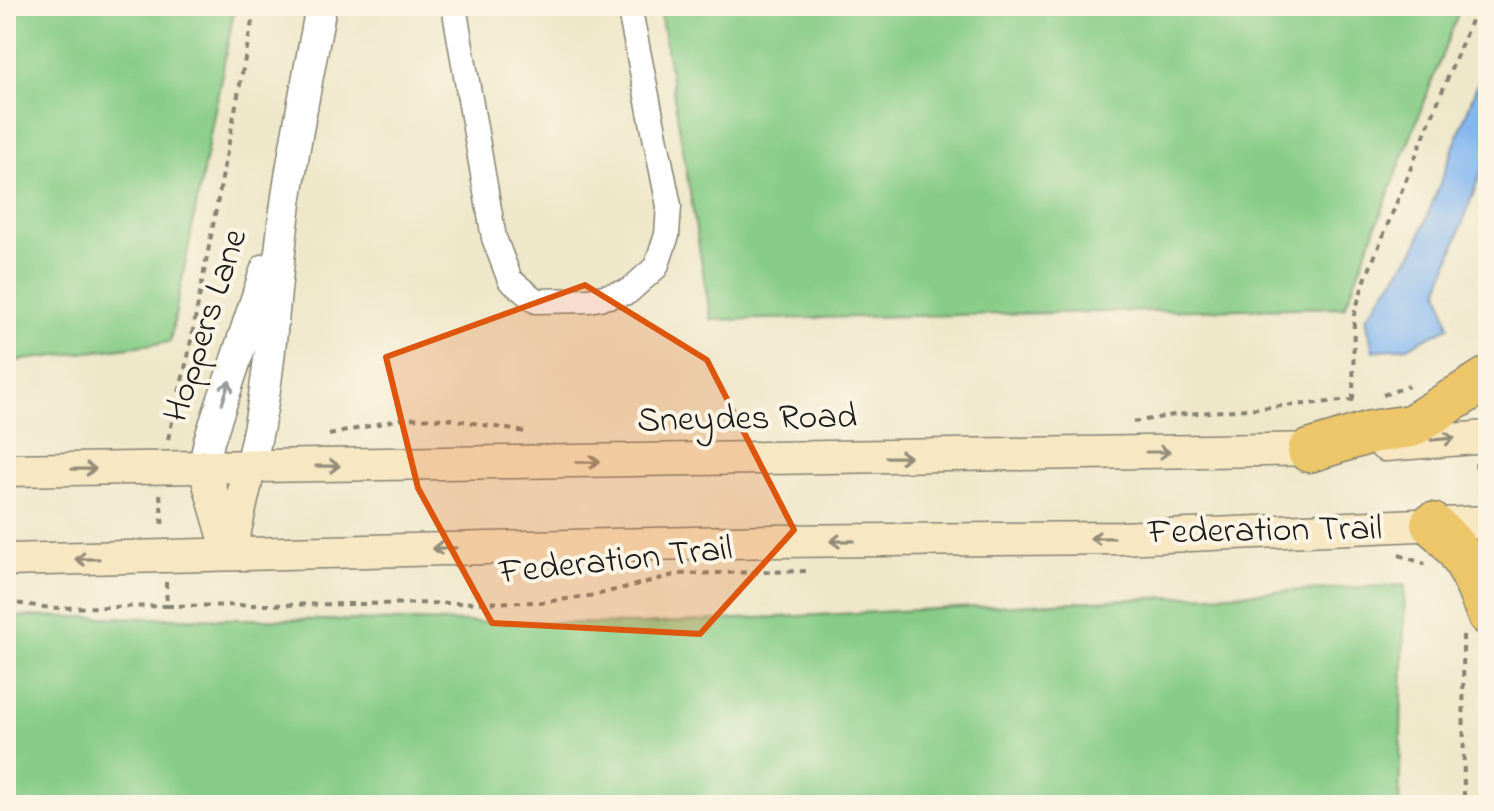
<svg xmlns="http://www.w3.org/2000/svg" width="1494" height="811" font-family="'Indie Flower',sans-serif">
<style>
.green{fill:#86cc86;stroke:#517451;stroke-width:2}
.water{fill:#84b7f1;stroke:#506a86;stroke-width:2}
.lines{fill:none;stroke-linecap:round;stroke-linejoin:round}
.minor-casing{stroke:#858272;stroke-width:27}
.tertiary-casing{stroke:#858272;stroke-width:33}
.secondary-casing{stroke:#858272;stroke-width:35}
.motorway-casing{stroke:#858272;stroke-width:45}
.path{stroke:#858272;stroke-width:4;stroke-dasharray:6 6;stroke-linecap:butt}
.minor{stroke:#fff;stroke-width:24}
.tertiary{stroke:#fff;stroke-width:30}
.secondary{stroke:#f7e8c3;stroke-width:32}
.motorway{stroke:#ecc669;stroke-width:42}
.oneway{stroke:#999}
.oneway2{stroke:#948c78}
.marked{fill:#de560d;fill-opacity:0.2;stroke:#de560d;stroke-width:6;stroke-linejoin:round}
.labels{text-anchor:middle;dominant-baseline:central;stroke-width:8;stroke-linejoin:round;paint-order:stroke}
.street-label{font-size:36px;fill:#1c1c1c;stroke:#fcf5e5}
</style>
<rect width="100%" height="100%" fill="#fcf5e5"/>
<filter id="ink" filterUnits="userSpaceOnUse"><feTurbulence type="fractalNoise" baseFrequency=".0125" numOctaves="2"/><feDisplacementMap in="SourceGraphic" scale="16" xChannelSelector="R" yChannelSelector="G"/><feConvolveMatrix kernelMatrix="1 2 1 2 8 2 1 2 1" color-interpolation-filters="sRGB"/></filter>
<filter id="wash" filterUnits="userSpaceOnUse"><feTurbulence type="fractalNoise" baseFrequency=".006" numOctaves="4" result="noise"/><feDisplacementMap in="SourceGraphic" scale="32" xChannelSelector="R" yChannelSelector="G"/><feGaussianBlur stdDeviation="1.8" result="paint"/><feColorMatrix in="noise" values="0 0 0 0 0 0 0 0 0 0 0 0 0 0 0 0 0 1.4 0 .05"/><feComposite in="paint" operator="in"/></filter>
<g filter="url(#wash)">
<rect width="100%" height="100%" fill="#eee7c9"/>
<!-- green -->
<g class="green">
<polygon points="6,6 235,6 170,342 6,362"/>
<polygon points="659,6 1461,6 1345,307 711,320"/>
<polygon points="1405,585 1399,805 6,805 6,616 641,624"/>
</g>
<!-- water -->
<polygon class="water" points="1488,56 1488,152 1439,289 1449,327 1408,347 1373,351 1366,318 1415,249"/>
</g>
<g filter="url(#ink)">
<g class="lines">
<!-- minor casing -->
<g class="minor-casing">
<polyline id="minor" points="454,6 494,238 510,280 536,301 589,300 628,292 656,267 667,235 669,206 629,6"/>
</g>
<!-- tertiary casing -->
<g class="tertiary-casing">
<g id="tertiary">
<path d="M250 465C272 382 273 296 285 211 294 142 309 74 321 6"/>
<polyline points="204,466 209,441 266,269"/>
</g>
</g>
<!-- secondary casing -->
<g class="secondary-casing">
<g id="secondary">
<polyline points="1385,445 1488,437"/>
<polyline points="204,466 229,553"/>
<polyline points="6,470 1331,449"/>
<polyline points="230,552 250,465"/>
<polyline points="6,560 774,541 1120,538 1488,522"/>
</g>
</g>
<!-- motorway casing -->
<g class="motorway-casing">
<g id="motorway">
<polyline points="1309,451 1371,432 1411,426 1488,378"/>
<path d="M1432 524C1464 550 1473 576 1488 614"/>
</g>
</g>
<!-- path -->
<g class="path">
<polyline points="1383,395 1409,386"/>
<polyline points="1353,400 1354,315 1363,285 1477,6"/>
<polyline points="1133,422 1174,415 1355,400"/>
<polyline points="329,435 405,418 450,419 525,432"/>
<polyline points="168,439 188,356 255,6"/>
<polyline points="1476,463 1480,494"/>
<polyline points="160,494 163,529"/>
<polyline points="1399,555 1425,564"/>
<polyline points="166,582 167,606 544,602 596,595 678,574 807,571"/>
<polyline points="6,602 52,608 167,606"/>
<polyline points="1463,635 1464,805"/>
</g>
<!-- minor -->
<use href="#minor" class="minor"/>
<!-- tertiary -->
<use href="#tertiary" class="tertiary"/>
<!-- secondary -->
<use href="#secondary" class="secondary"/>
<!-- motorway -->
<use href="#motorway" class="motorway"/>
</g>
<!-- one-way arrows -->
<defs><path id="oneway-shaft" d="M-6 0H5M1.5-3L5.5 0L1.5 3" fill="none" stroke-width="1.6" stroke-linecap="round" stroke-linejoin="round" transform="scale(2)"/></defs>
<use class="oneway" href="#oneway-shaft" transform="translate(226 392) rotate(-72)"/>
<g class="oneway2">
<use href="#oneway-shaft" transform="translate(1443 439) rotate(-5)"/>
<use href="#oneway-shaft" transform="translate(1158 452)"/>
<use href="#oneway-shaft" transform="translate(898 457) rotate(-1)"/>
<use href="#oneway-shaft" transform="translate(588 462) rotate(-1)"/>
<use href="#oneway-shaft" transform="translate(328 466) rotate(-1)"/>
<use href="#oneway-shaft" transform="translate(84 469) rotate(-1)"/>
<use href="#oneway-shaft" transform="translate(1102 538) rotate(179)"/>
<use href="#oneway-shaft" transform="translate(842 541) rotate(179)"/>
<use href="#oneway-shaft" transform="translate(444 548) rotate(179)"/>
<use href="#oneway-shaft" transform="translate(87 559) rotate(179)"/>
</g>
</g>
<!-- marked area -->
<path class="marked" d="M585 285 707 360 794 530 700 634 492 623 418 488 386 357Z"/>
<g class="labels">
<!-- street labels -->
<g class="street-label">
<text transform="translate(207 326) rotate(-72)">Hoppers Lane</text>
<text transform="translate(747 420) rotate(-1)">Sneydes Road</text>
<text transform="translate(1265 532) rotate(-1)">Federation Trail</text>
<text transform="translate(616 562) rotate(-6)">Federation Trail</text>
</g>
</g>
<!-- margin -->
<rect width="1494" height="811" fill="none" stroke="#fcf5e5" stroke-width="32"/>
</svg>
